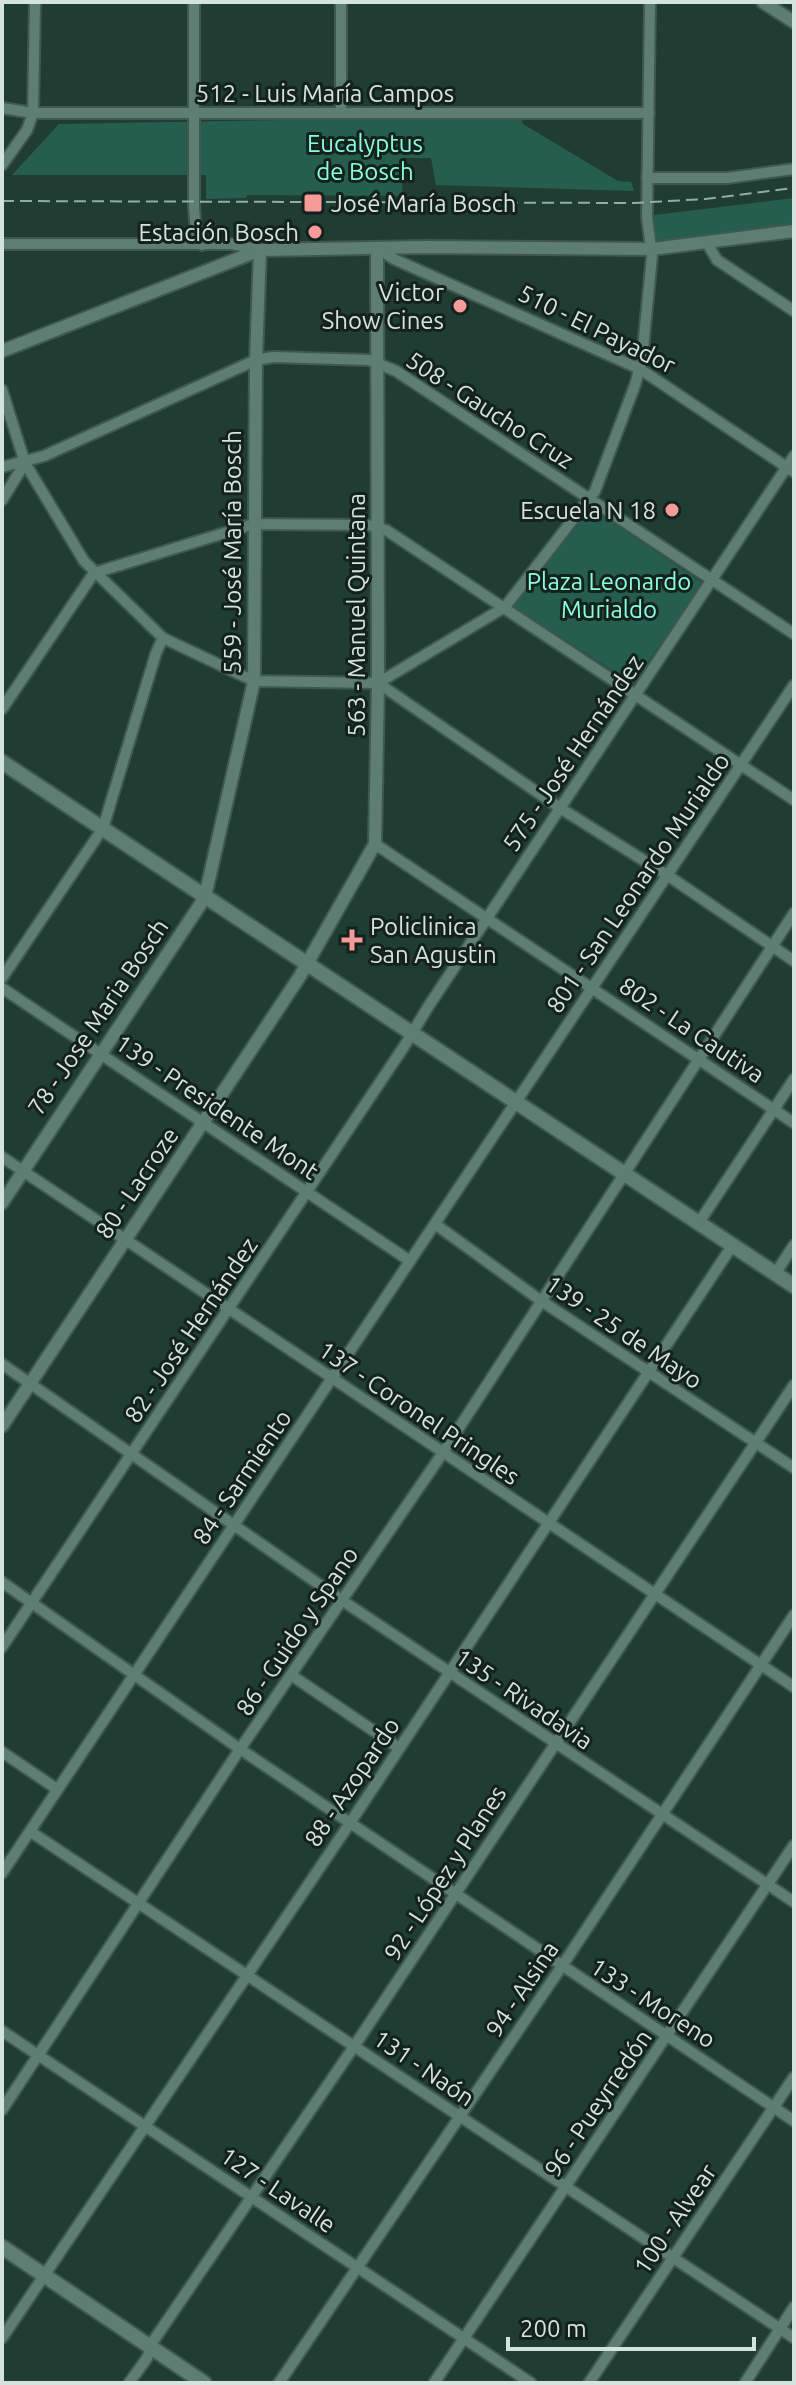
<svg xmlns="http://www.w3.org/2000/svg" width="796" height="2385" font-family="Ubuntu,sans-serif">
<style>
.green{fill:#265e4e}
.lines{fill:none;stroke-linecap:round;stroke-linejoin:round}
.minor-casing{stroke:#3f5952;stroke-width:14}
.tertiary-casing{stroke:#3f5952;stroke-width:16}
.secondary-casing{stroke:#3f5952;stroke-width:18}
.minor{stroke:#5e7d73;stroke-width:10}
.tertiary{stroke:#5e7d73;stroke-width:12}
.secondary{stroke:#5e7d73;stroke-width:14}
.rail{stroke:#96aba4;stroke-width:2;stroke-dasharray:12 6;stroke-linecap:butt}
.poi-dot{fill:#f59b98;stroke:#14211d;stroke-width:3}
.labels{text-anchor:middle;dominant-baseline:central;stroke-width:6;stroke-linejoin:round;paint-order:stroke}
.street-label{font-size:24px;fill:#d3e3dd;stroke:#14211d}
.park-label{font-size:24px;fill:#89fedb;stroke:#14211d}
.poi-label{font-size:24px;fill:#d3e3dd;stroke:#14211d;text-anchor:end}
</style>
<rect width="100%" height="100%" fill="#203d34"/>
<!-- green -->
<g class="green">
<polygon points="521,116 523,124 618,181 631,182 634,191 436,185 431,158 403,158 402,196 247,195 246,198 206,199 206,175 12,175 59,124"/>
<polygon points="794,198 794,226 657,243 654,239 650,219 654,215"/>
<polygon points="591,508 703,583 633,684 513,606"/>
</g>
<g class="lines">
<!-- minor casing -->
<g class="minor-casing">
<g id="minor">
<polyline points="194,2 194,208 196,231 202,245"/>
<polyline points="2,108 33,113 649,113"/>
<polyline points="341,112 341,2"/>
<polyline points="2,165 27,130 33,113 35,2"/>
<polyline points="647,178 727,178 794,169"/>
<polyline points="707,243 717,260 794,311"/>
<polyline points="2,244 232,244 260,250"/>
<polyline points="377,248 394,259 640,369 794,472"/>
<polyline points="2,390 25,463 84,561 163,638 254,681 378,683 560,808 667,875 794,961"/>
<polyline points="2,467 44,456 256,360 273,357 369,360 396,371 794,634"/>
<polyline points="2,500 25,463"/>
<polyline points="378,683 505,607 595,491 635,385 642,359 652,256 647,217 650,2"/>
<polyline points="2,709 94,573 254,524 368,525 386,530 794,800"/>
<polyline points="375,844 794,1123"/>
<polyline points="2,978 103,828 156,653 163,638"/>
<polyline points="2,988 410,1261"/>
<polyline points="2,1157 794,1687"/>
<polyline points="435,1224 540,1300 794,1468"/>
<polyline points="698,1224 794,1079"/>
<polyline points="775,1274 794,1245"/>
<polyline points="2,1364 343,1601 794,1902"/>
<polyline points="2,1582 240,1749 794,2121"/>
<polyline points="2,1647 405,1045 428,1007 794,456"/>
<polyline points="291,1675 399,1748"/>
<polyline points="2,1752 57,1789"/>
<polyline points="31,1832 794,2338"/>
<polyline points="2,1873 794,685"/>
<polyline points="2,2031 531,2383"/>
<polyline points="2,2110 240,1749 442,1454 794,913"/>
<polyline points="2,2338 350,1823 732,1246"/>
<polyline points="129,2383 147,2358 154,2340 355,2045 794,1385"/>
<polyline points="279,2383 562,1966 794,1615"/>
<polyline points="434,2383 794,1845"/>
<polyline points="589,2383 794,2077"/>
<polyline points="745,2383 794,2307"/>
</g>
</g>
<!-- tertiary casing -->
<g class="tertiary-casing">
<g id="tertiary">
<polyline points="763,2 794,22"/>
<polyline points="2,351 260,250 426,247 652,249 794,231"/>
<polyline points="2,1203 200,905 207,888 254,681 256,360 260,250"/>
<polyline points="2,1426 300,976 375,844 378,683 377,248"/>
</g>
</g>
<!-- secondary casing -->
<g class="secondary-casing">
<g id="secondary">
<polyline points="2,762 794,1286"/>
<polyline points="2,2247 204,2383"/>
</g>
</g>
<!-- minor -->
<use href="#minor" class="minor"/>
<!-- tertiary -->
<use href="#tertiary" class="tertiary"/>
<!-- secondary -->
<use href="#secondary" class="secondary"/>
<!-- rail -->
<polyline class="rail" points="2,201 634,203 705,199 794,188"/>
</g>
<!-- markers -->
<g class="poi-dot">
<rect x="303" y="193" width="20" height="20" rx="4"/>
<circle cx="315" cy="232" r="8"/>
<circle cx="460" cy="306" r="8"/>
<circle cx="672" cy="510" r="8"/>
<path d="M348 928h8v8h8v8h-8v8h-8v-8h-8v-8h8z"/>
</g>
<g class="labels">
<!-- street labels -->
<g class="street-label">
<text x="325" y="93">512 - Luis María Campos</text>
<text transform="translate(597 329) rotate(26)">510 - El Payador</text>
<text transform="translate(490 410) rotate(33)">508 - Gaucho Cruz</text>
<text transform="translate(232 552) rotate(-90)">559 - José María Bosch</text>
<text transform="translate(356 615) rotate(-90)">563 - Manuel Quintana</text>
<text transform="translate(573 753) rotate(-56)">575 - José Hernández</text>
<text transform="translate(638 883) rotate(-56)">801 - San Leonardo Murialdo</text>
<text transform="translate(98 1017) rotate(-56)">78 - Jose Maria Bosch</text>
<text transform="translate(692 1030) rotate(34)">802 - La Cautiva</text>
<text transform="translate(217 1107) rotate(34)">139 - Presidente Mont</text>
<text transform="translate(137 1183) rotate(-56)">80 - Lacroze</text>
<text transform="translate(191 1330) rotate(-56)">82 - José Hernández</text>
<text transform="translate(624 1332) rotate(34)">139 - 25 de Mayo</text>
<text transform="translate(419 1413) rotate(34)">137 - Coronel Pringles</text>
<text transform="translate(242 1477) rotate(-56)">84 - Sarmiento</text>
<text transform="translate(297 1631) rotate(-56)">86 - Guido y Spano</text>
<text transform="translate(524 1699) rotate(34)">135 - Rivadavia</text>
<text transform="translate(352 1782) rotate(-56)">88 - Azopardo</text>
<text transform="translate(445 1873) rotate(-57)">92 - López y Planes</text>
<text transform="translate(522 1989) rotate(-56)">94 - Alsina</text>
<text transform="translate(653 2003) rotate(33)">133 - Moreno</text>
<text transform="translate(424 2068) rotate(34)">131 - Naón</text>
<text transform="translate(598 2103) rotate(-56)">96 - Pueyrredón</text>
<text transform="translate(278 2190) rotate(34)">127 - Lavalle</text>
<text transform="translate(675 2219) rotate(-56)">100 - Alvear</text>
</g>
<!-- park labels -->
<g class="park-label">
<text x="365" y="143">Eucalyptus<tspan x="365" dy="28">de Bosch</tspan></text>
<text x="609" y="581">Plaza Leonardo<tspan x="609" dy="28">Murialdo</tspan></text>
</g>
<!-- poi labels -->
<g class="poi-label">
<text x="331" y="203" text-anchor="start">José María Bosch</text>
<text x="299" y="232">Estación Bosch</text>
<text x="444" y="292">Victor<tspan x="444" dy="28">Show Cines</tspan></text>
<text x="656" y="510">Escuela N 18</text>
<text x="370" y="926" text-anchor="start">Policlinica<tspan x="370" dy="28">San Agustin</tspan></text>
</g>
</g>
<!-- border -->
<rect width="796" height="2385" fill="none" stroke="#d3e3dd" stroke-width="8"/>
<!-- scale -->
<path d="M508 2337v12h246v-12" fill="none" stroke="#d3e3dd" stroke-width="4"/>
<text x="520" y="2337" font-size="24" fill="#d3e3dd" stroke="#14211d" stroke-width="6" paint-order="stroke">200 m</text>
</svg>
